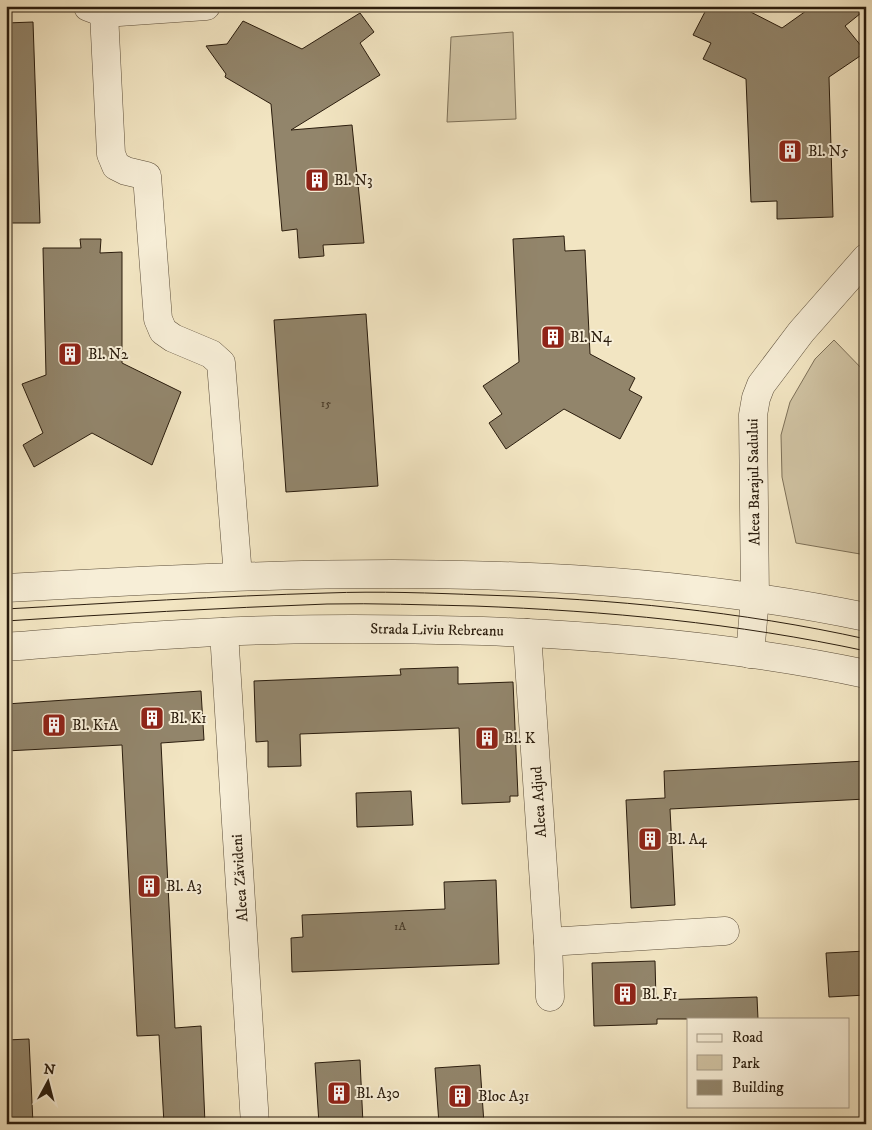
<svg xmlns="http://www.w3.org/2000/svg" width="872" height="1130" font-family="'IM FELL DW Pica',serif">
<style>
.green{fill:#d0c3a3;stroke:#7d7058}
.building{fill:#92856b;stroke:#2a1c0d}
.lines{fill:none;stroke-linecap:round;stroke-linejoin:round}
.minor-casing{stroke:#5c4e3a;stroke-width:29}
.minor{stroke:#f7eed7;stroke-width:28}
.tram{stroke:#2a1c0d;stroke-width:1}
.labels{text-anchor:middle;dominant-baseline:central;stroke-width:4;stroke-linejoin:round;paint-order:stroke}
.number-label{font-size:12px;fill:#443624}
.poi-label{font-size:15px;fill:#2a1c0d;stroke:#f7eed7;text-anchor:start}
.street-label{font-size:15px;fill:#2a1c0d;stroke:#f7eed7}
</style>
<rect width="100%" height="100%" fill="#f2e5c2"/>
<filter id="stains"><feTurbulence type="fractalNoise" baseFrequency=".004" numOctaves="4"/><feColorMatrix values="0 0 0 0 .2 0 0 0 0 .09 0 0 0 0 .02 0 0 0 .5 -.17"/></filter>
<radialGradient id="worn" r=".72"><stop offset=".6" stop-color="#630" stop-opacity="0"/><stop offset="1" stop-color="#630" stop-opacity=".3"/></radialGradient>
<!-- green -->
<g class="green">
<polygon points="513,32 516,119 447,122 451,37"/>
<polygon points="834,340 866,373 866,555 796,543 782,477 781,435 790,402 815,359"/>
</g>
<!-- building -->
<g class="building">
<polygon points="708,6 739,6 782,28 813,6 866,6 866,9 845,26 866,52 829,77 833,217 777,219 777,201 751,202 746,79 703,59 711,43 693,35"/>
<polygon points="360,13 374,32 360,43 380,75 291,130 352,125 364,243 323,245 324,256 299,258 297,229 282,231 271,104 225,77 226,74 206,46 227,44 243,21 302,49"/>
<polygon points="33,22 40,223 6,223 6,23"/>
<polygon points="564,236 565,251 585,250 590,354 635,378 629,390 642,397 620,439 564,409 506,449 489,423 502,414 483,386 519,362 513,239"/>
<polygon points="80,239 101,239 100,253 122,252 122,363 181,392 152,465 92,433 34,467 23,445 43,433 22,384 46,375 43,248 81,248"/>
<polygon points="366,314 378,486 286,492 274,320"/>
<polygon points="458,667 458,684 513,682 518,796 510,796 510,802 462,804 459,728 300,734 301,766 268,767 268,741 256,742 254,681 401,675 400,669"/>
<polygon points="201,691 204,740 161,743 175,1028 201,1026 205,1124 164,1124 159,1035 137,1036 122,745 6,751 6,704"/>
<polygon points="866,761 866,799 670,809 675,905 631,908 626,800 665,798 664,771"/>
<polygon points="411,791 413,825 357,827 356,793"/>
<polygon points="496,880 499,964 292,972 291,938 303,937 302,915 445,909 444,882"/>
<polygon points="866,951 866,995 829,997 826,953"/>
<polygon points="655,961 656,1000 757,997 758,1019 657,1019 657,1024 594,1026 592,963"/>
<polygon points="29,1039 33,1124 6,1124 6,1040"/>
<polygon points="360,1060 363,1124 319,1124 315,1063"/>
<polygon points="480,1065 484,1124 439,1124 435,1068"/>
</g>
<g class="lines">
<!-- minor casing -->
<g class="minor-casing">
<g id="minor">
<polyline points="88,7 104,13 206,6"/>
<polyline points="104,13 111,154 116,166 126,171 147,176 158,319 163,331 173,338 211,354 221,363 238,576"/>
<path d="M6 588C293 572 583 558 866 617"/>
<polyline points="224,632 255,1124"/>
<polyline points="527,633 548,942 550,997"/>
<path d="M6 647C96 640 185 632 275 630 344 628 413 629 483 631 611 636 740 647 866 674"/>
<polyline points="750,654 755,598 753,415 756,398 761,385 801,332 866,258"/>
<polyline points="548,942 725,931"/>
</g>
</g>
<!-- minor -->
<use href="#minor" class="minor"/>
<!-- tram -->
<g class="tram">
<path d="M6 609C113 603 220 596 327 593 379 591 431 593 483 595 611 599 740 611 866 639"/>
<path d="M6 621C113 614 220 608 327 604 376 603 425 605 474 606 607 611 736 623 866 651"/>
</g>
</g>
<!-- icons -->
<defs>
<g id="building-square" transform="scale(1.25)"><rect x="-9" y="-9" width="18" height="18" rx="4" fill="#8f2418" stroke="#f7eed7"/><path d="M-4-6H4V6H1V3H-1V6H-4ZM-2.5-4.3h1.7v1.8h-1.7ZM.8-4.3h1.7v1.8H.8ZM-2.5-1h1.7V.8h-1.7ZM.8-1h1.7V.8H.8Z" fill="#fff"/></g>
</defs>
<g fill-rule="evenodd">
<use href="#building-square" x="790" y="151"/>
<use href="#building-square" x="317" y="180"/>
<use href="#building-square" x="553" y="337"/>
<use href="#building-square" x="70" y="354"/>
<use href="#building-square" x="152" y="718"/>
<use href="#building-square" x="54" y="725"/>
<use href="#building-square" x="487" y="738"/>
<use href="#building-square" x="650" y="839"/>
<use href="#building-square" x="149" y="886"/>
<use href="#building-square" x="625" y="994"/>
<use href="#building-square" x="339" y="1093"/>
<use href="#building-square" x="460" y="1096"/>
</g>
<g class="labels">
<!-- number labels -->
<g class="number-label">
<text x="326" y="403">15</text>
<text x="400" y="926">1A</text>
</g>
<!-- poi labels -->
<g class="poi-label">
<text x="808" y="151">Bl. N5</text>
<text x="334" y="180">Bl. N3</text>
<text x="570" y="337">Bl. N4</text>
<text x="88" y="354">Bl. N2</text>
<text x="170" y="718">Bl. K1</text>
<text x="72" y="725">Bl. K1A</text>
<text x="504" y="738">Bl. K</text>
<text x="668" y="839">Bl. A4</text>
<text x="166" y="886">Bl. A3</text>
<text x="642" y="994">Bl. F1</text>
<text x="356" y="1093">Bl. A30</text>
<text x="478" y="1096">Bloc A31</text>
</g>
<!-- street labels -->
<g class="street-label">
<text transform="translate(754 482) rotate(-91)">Aleea Barajul Sadului</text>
<text transform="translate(437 630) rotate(1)">Strada Liviu Rebreanu</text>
<text transform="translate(539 802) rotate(-94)">Aleea Adjud</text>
<text transform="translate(240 878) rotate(-94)">Aleea Zăvideni</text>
</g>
</g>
<!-- margin -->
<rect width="872" height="1130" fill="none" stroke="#f2e5c2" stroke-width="25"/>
<rect x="8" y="8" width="857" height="1115" fill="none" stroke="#2a1c0d" stroke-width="2.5"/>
<rect x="12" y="12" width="847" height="1105" fill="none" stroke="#2a1c0d"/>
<!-- legend -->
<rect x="687" y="1018" width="162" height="90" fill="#f7eed7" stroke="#a59a86"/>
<rect x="697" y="1034" width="25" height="8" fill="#f7eed7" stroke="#a59a86"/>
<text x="732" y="1042" font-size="15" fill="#2a1c0d">Road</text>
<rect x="697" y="1055" width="25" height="15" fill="#d0c3a3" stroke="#a59a86"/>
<text x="732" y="1068" font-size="15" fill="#2a1c0d">Park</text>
<rect x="697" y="1080" width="25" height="15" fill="#92856b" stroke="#a59a86"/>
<text x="732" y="1092" font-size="15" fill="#2a1c0d">Building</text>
<!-- north arrow -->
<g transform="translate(48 1082) rotate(7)" stroke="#f7eed7" stroke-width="4" paint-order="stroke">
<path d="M0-4L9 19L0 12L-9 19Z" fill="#2a1c0d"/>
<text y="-8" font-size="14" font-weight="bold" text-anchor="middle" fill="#2a1c0d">N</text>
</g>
<rect width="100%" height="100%" filter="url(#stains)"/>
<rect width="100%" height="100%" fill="url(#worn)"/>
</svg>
